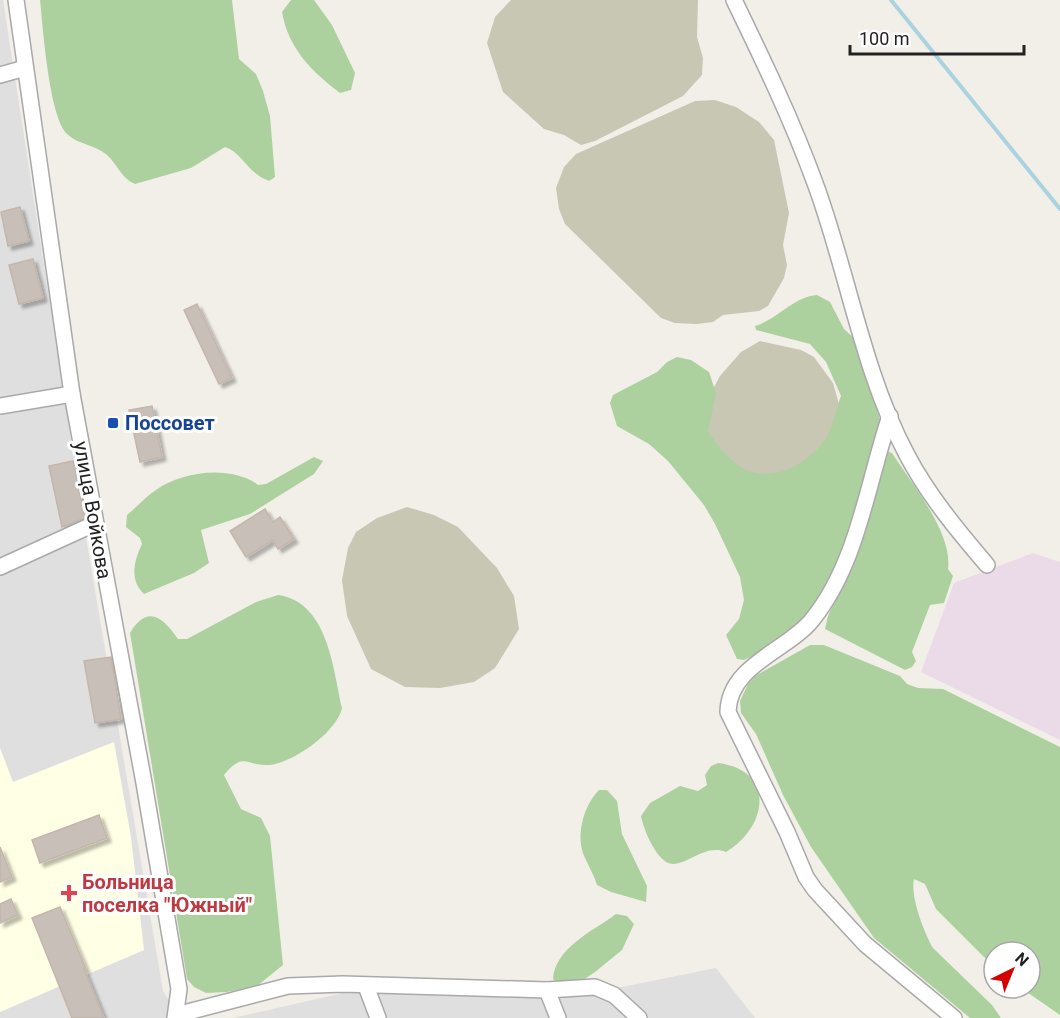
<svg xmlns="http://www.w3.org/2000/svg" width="1060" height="1018" font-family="Roboto,sans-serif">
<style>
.residential{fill:#e0dfdf}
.industrial{fill:#ebdbe8}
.education{fill:#ffffe5}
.construction{fill:#c7c7b4}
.forest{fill:#add19e}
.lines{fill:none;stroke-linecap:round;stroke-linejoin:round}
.stream{stroke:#aad3df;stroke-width:4}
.building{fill:#c7bfb8;stroke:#c4b6ab;stroke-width:1.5;filter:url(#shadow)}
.minor-casing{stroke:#a9a9a9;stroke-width:18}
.minor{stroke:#fff;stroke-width:15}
.transit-dot{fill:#1a4fb4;stroke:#fff;stroke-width:2}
.health-dot{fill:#e0444e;stroke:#fff;stroke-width:2}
.labels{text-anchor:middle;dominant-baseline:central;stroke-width:6;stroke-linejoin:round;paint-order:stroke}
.transit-label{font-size:20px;font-weight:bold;fill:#164399;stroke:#fff;text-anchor:start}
.street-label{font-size:20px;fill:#222;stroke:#fff}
.health-label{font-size:20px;font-weight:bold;fill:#be3a42;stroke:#fff;text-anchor:start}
</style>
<defs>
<filter id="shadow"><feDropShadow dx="4" dy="4" stdDeviation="1.5" flood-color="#0004"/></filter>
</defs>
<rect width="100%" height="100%" fill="#f2efe9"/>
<!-- residential -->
<g class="residential">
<polygon points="0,0 3,0 87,543 163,991 180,1018 0,1018"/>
<polygon points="716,968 755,1018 233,1018 356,990 540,997 617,988"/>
</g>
<!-- industrial -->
<polygon class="industrial" points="1033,553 1060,562 1060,740 921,672 954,583"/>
<!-- education -->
<polygon class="education" points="114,742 131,837 144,950 0,1012 0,748 13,782"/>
<!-- construction -->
<g class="construction">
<polygon points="511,0 698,0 697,37 703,58 702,75 683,96 595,141 581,145 564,135 544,129 503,92 487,43 495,17"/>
<polygon points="715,100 736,107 759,122 774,140 789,213 783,245 787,265 784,278 768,306 759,311 723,315 713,322 697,324 675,323 661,318 565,224 559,209 556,188 564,167 576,154 695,101"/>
<polygon points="760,341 801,350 814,357 833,383 841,411 835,430 813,459 766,480 736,470 706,435 705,404 720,376 741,352"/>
<polygon points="407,507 434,515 458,527 497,568 514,596 519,629 495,668 474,682 440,688 405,687 371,669 347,616 342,580 348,548 356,532 377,518"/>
</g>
<!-- forest -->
<g class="forest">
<path d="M40 0H232L239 59 256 74 263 91 270 116 275 177 269 181C246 172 243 153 225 147L191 168 135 184C121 178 118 165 107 155 95 144 78 145 67 134 49 116 43 28 40 0Z"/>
<path d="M291 0H314L332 25 355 73 351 90 340 93C312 72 288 48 282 12Z"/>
<path d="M817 295 830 302 844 329 855 339 882 426 841 564 803 625 757 654 744 660 737 659 726 635 739 619 744 600 740 577 715 524 704 505 668 461 649 444 617 426 610 403 613 395 657 372 667 362 677 357 691 360 709 372 716 393 708 432C730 464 754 487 795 466 807 459 821 448 828 435 834 423 836 408 841 396L826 362 810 344 756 330 755 326C778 319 793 297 817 295Z"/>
<path d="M887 451 892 453C912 484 953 533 948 569L953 576 944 603 930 605 912 652 916 661 912 667 905 670 825 629 828 616 858 549Z"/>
<path d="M314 457 323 461 314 474 250 514 201 530 209 563 194 573 144 594C129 580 134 561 142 544L140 538 126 527 127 515C137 507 145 497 156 490 182 471 232 465 258 485L266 484Z"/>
<path d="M278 595C328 602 333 668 342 708 337 732 293 763 269 765 245 766 244 751 224 775L241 809 261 818 270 836 283 965 257 986 227 992 206 993 194 987 187 979 130 633C147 604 163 617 178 639H187L256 602Z"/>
<path d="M810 645H824L900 676 907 684 918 688 943 689 1060 747V1015L1021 988H1030V952H994V967L936 909 925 884 914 879C910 896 924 932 933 948L992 1005 1001 1018H970L874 938 811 847 783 795 756 734 741 713 740 701 748 684 755 676Z"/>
<path d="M718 763C776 770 768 827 726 852 705 844 689 864 673 864 657 864 643 828 641 816L650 803 680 786 698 791 707 785 705 775 711 766Z"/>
<path d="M599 790H607L617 801 622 834 647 886 646 902 611 892 597 885C594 875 589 867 585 858 575 837 583 806 599 790Z"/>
<path d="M616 914 627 916 634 924 622 950 595 972 583 980 561 985 553 979C555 948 593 931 616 914Z"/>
</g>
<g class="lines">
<!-- stream -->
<polyline class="stream" points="891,0 1060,209"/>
</g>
<!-- building -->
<g class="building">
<polygon points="20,207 29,241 8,246 1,212"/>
<polygon points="33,259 43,298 19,304 9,265"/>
<polygon points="197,304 232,378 219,384 184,310"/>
<polygon points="152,406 162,457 140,462 129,410"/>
<polygon points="73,461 85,518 62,527 49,466"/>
<polygon points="265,509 273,522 280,517 294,539 278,549 273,540 246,557 230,531"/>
<polygon points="111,657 121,719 95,723 84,661"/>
<polygon points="99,815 107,838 40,863 32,840"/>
<polygon points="0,847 12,877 0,882"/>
<polygon points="11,899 18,915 0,923 0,904"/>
<polygon points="60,907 86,969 84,969 104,1018 72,1018 32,918"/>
</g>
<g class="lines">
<!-- minor casing -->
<g class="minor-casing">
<g id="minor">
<polyline points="16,0 72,394 144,783 179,989 175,1018"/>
<path d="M734 0C763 60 792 120 815 183 848 272 862 370 907 455 928 495 958 531 987 565"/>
<polyline points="0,75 25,68"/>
<polyline points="0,406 72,394"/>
<path d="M890 416C867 484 858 563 812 620 787 651 729 665 728 712L787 832 806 877 815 890 865 944 954 1018"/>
<polyline points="0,567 94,524"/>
<polyline points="366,986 378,1018"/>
<polyline points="547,990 558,1018"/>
<polyline points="176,1015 288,986 343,984 547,990 595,987 614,995 639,1018"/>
</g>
</g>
<!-- minor -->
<use href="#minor" class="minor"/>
</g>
<!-- markers -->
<rect class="transit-dot" x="107" y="417" width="12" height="12" rx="3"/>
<path class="health-dot" d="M66 884h6v6h6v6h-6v6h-6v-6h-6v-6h6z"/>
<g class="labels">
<!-- transit labels -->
<g class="transit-label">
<text x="125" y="423">Поссовет</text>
</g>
<!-- street labels -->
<g class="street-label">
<text transform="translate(93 510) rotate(80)">улица Войкова</text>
</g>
<!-- health labels -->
<g class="health-label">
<text x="82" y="882">Больница<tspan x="82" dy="23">поселка "Южный"</tspan></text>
</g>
</g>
<!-- north arrow -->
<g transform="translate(1012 970) rotate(43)"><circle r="28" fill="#ffffff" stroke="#a7a7a7" stroke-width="1.5"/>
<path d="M0-4.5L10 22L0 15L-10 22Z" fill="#d40000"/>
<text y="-9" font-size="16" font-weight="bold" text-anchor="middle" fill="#222222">N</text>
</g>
<!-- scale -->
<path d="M850 45v9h174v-9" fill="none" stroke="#222222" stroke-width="3"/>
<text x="859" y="45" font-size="18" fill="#222222" stroke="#ffffff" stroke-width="4.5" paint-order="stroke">100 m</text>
</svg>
